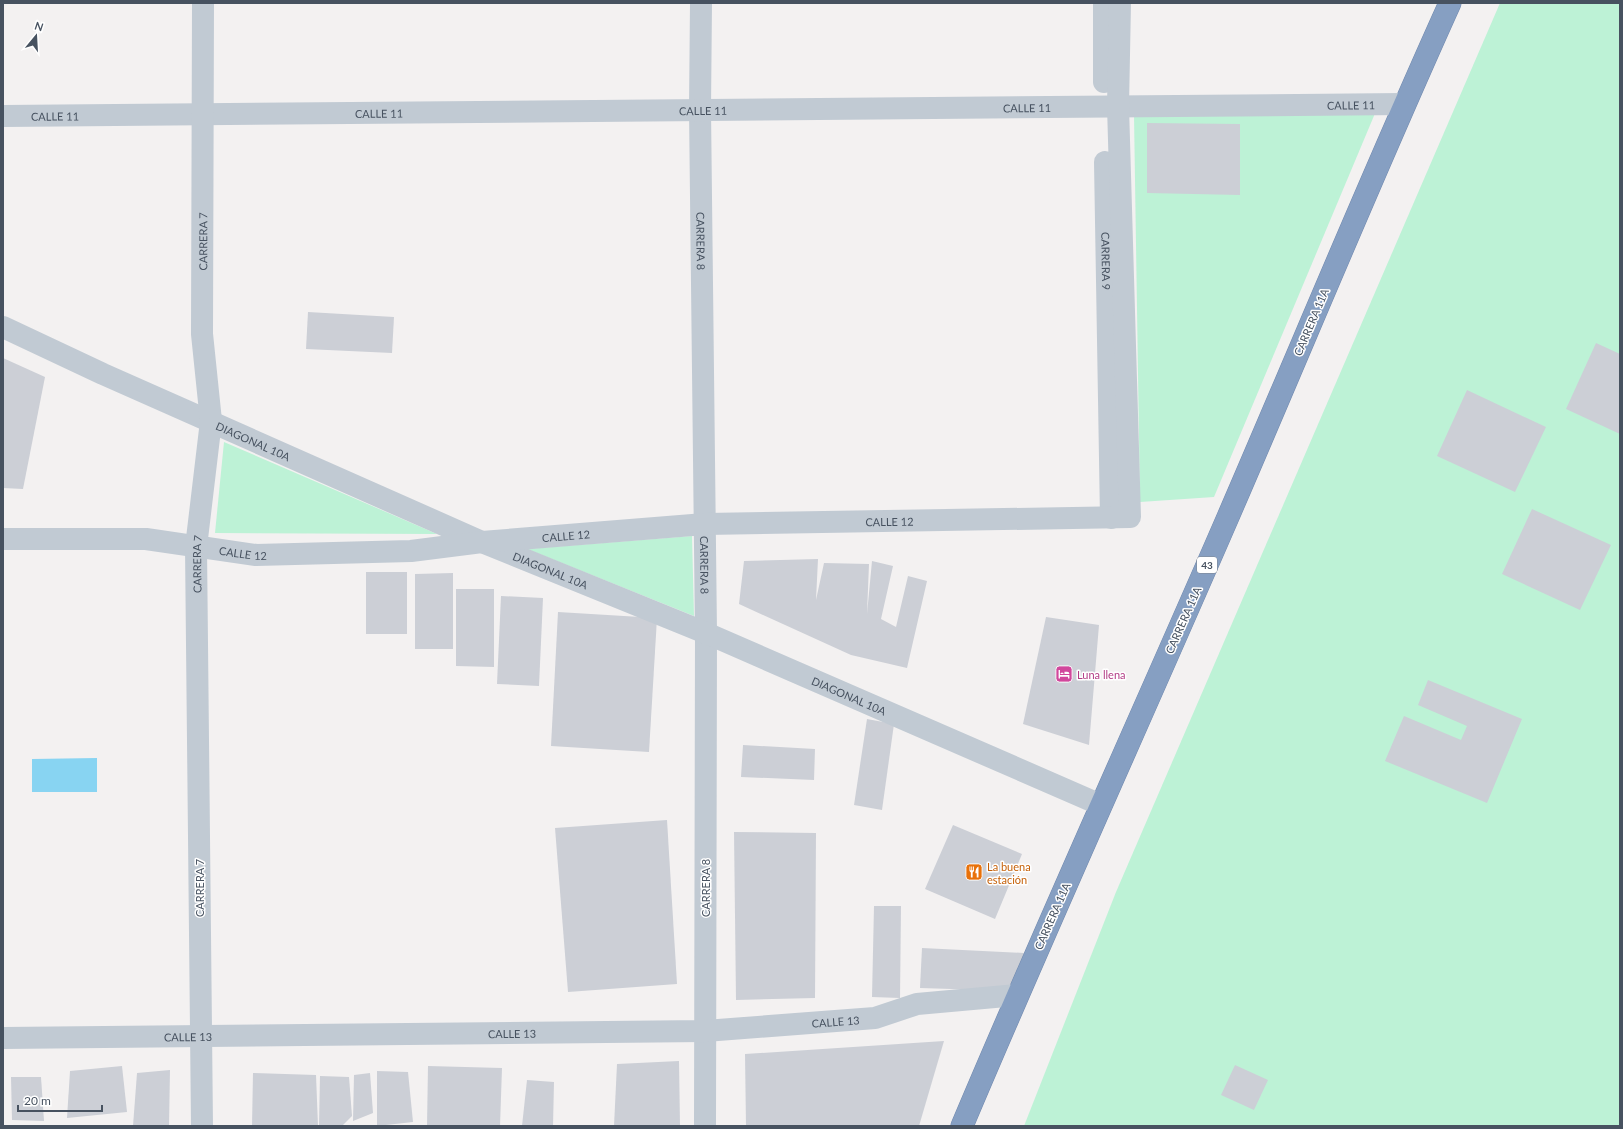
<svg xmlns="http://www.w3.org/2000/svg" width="1623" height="1129" font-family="Lato,sans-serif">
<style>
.green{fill:#bdf2d6}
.water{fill:#88d4f2}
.building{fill:#cccfd6}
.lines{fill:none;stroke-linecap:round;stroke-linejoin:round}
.highway-casing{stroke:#7189ae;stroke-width:23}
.street{stroke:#c1cad3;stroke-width:22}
.highway{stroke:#869fc2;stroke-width:22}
.labels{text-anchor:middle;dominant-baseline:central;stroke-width:3;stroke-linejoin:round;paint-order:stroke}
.shield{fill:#fff;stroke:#7e8690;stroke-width:1}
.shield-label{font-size:10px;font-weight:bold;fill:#475260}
.street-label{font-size:11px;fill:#475260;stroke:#fff}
.hotel-label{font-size:11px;fill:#b23c85;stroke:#fff;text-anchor:start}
.food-label{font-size:11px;fill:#c56008;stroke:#fff;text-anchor:start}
</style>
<rect width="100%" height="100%" fill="#f3f1f1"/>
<!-- green -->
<g class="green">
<polygon points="1500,3 1620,3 1620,1126 1024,1126 1116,892"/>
<polygon points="1376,111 1214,497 1140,502 1134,115"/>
<polygon points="224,442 437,534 215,533"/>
<polygon points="692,536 694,616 527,549"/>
</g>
<!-- water -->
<polygon class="water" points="97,758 97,792 32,792 32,759"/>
<!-- building -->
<g class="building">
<polygon points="1147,123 1240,124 1240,195 1147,193"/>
<polygon points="308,312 394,317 392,353 306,349"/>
<polygon points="1596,343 1620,354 1620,434 1566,409"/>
<polygon points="3,358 45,377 23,489 3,488"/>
<polygon points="1467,390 1546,427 1515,492 1437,456"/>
<polygon points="1532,509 1611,545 1580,610 1502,574"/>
<polygon points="818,559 816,600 824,563 869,564 867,614 872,561 893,566 881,619 896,627 908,576 927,581 907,668 851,655 739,604 744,561"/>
<rect x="366" y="572" width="41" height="62"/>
<polygon points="453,573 453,649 415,649 415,574"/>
<polygon points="456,589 494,589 494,667 456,666"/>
<polygon points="501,596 543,598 539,686 497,684"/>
<polygon points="558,612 657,618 649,752 551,746"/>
<polygon points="1046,617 1099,625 1089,745 1023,724"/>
<polygon points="1428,680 1522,719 1487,803 1385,761 1404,716 1461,740 1467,726 1418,705"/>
<polygon points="867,719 894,724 882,810 854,805"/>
<polygon points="743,745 815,749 814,780 741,777"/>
<polygon points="667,820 677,984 568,992 555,828"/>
<polygon points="953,825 1022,854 995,919 925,889"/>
<polygon points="734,832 816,833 815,998 736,1000"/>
<polygon points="874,906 901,906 900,998 872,997"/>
<polygon points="922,948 1024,953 1015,991 920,988"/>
<polygon points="944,1041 919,1126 746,1126 745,1054"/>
<polygon points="679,1061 680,1126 614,1126 617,1064"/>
<polygon points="1235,1065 1268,1080 1254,1110 1221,1095"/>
<polygon points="122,1066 127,1112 67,1118 70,1071"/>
<polygon points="428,1066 502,1068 500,1126 427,1126"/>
<polygon points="170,1070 169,1126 133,1126 137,1073"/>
<polygon points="377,1071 408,1072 413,1122 377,1126"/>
<polygon points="253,1073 316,1075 318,1126 252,1126"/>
<polygon points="370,1073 373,1113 353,1121 354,1075"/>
<polygon points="320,1076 349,1077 352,1116 342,1126 319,1126"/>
<polygon points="11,1077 41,1077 44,1121 12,1120"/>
<polygon points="527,1080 554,1082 553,1126 522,1126"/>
</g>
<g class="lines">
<!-- highway casing -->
<g class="highway-casing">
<path id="highway" d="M962 1126C1048 922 1140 720 1228 517 1302 346 1373 173 1450 3"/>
</g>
<!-- street -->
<g class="street">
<path id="s1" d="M701 3 700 109 706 633 705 1126"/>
<polyline points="1104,3 1104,82"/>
<path id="s2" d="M3 116 1404 104"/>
<path id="s3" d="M1105 162 1111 518"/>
<path id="s4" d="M3 327 103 374 482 542 706 633 1101 805"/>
<path id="s5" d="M3 539H146L256 555 411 551 482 542 705 524 1130 517 1118 106 1120 3"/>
<path id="s6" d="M3 1038 705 1031 875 1018 917 1004 1017 995"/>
<path id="s7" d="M202 1126 196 547 211 421 202 334 203 3"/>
</g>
<!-- highway -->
<use href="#highway" class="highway"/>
</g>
<!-- icons -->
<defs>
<g id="hotel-square" transform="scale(0.9)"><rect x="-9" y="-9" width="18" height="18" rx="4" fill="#d1479c" stroke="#fff"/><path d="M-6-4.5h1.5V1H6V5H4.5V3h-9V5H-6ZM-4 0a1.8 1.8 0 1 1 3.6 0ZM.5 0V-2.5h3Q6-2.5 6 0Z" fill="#fff"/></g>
<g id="restaurant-square" transform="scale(0.9)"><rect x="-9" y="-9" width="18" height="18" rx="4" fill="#e8710a" stroke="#fff"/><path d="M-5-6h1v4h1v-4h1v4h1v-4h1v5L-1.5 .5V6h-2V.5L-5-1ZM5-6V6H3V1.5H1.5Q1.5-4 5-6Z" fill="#fff"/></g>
</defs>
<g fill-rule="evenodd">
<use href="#hotel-square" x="1064" y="674"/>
<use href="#restaurant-square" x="974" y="872"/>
</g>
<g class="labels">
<!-- shield labels -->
<rect class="shield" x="1197" y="557" width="20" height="16" rx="3"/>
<g class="shield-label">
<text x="1207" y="565">43</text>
</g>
<!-- street labels -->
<g class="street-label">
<text stroke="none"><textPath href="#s2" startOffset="1348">CALLE 11</textPath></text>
<text stroke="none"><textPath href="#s2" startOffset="1024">CALLE 11</textPath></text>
<text stroke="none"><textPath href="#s2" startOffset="700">CALLE 11</textPath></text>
<text stroke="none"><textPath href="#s2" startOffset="376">CALLE 11</textPath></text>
<text stroke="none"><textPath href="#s2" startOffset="52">CALLE 11</textPath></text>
<text stroke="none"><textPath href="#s7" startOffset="886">CARRERA 7</textPath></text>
<text stroke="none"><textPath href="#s1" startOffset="238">CARRERA 8</textPath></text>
<text stroke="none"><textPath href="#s3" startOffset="99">CARRERA 9</textPath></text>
<text transform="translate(1311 322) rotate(-67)">CARRERA 11A</text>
<text stroke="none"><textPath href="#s4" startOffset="275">DIAGONAL 10A</textPath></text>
<text stroke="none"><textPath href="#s5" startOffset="889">CALLE 12</textPath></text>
<text stroke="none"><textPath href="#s5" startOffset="565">CALLE 12</textPath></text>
<text stroke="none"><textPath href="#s5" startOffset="241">CALLE 12</textPath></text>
<text stroke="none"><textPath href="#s7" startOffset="562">CARRERA 7</textPath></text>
<text stroke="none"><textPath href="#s1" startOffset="562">CARRERA 8</textPath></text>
<text stroke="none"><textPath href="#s4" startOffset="599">DIAGONAL 10A</textPath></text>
<text transform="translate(1183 620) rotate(-66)">CARRERA 11A</text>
<text stroke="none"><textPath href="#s4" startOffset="923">DIAGONAL 10A</textPath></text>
<text transform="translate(199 888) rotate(-90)">CARRERA 7</text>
<text transform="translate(705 888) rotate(-90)">CARRERA 8</text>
<text transform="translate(1052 916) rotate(-66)">CARRERA 11A</text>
<text stroke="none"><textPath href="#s6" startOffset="833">CALLE 13</textPath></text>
<text stroke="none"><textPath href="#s6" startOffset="509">CALLE 13</textPath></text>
<text stroke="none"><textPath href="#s6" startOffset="185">CALLE 13</textPath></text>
</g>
<!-- hotel labels -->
<g class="hotel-label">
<text x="1077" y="674">Luna llena</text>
</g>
<!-- food labels -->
<g class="food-label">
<text x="987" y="866">La buena<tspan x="987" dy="13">estación</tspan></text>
</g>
</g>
<!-- border -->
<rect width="1623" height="1129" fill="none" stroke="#475260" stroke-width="8"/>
<!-- north arrow -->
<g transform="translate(36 36) rotate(18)" stroke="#ffffff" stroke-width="3" paint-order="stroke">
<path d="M0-3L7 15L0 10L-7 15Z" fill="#475260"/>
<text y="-6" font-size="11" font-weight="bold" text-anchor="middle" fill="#475260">N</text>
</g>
<!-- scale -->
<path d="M18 1105v6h84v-6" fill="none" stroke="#475260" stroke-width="2"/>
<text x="24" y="1105" font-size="12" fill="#475260" stroke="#ffffff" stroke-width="3" paint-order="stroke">20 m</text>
</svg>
